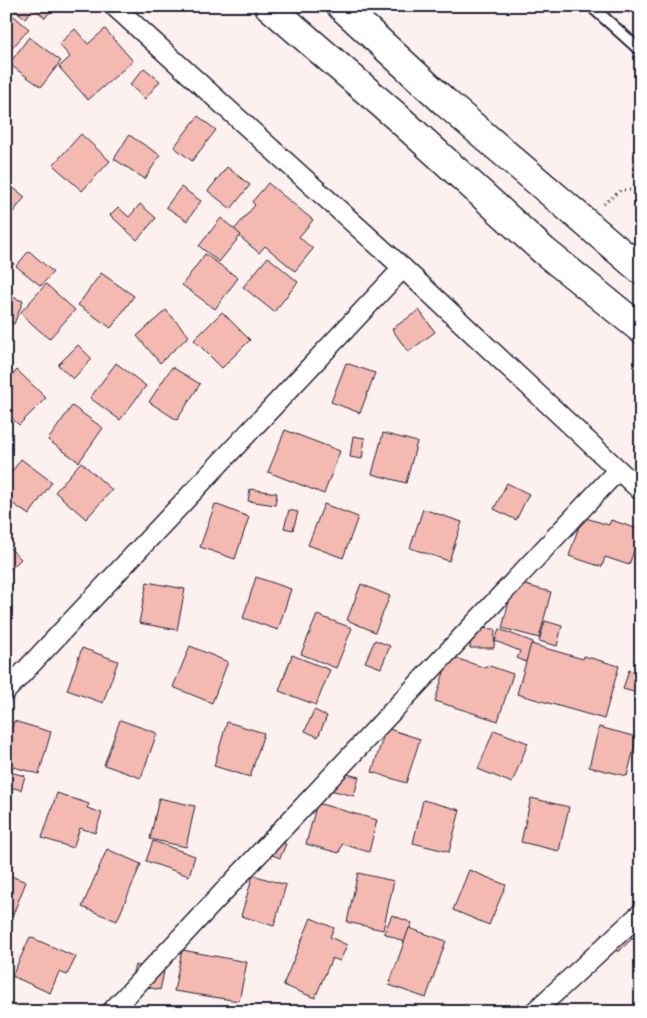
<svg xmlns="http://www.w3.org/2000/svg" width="647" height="1018" font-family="'Playpen Sans',sans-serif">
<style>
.building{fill:#f4b9b0;stroke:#22223b}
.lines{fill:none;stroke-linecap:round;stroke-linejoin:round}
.lane-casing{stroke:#22223b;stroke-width:14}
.street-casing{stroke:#22223b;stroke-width:22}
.highway-casing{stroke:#22223b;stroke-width:31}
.path{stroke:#22223b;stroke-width:3;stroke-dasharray:1 4;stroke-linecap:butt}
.lane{stroke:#fff;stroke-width:10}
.street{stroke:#fff;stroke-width:19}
.highway{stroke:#fff;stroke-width:28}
</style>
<rect width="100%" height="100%" fill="#fdf1ef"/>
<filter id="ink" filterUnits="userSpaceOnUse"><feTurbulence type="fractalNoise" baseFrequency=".02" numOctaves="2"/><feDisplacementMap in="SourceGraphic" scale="10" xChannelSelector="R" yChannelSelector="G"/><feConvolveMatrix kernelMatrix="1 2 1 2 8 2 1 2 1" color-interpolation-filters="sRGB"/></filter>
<g filter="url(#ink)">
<!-- building -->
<g class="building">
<polygon points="10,6 55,6 45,18 34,8 25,18"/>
<polygon points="7,10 29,29 6,55 6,11"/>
<polygon points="75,29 88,44 105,29 133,61 88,100 59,67 70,57 59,44"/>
<polygon points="29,37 61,61 41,87 9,64"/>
<polygon points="144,68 160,81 145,99 130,85"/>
<polygon points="198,116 216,130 192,161 174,147"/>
<polygon points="81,134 110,161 82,191 53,165"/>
<polygon points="129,135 160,155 145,179 114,159"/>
<polygon points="227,167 250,185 231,209 208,191"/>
<polygon points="6,182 25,197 6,221"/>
<polygon points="268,183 313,220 299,237 313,249 295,271 265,246 259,253 233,231 255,205 252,202"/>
<polygon points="181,187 201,201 187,221 166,207"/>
<polygon points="140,204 156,218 137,240 110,215 118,207 129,217"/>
<polygon points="221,218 241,235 219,262 199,246"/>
<polygon points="29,251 53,272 41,286 16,266"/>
<polygon points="6,254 14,264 6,271"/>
<polygon points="205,254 238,278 215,309 182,285"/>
<polygon points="268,257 298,282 274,312 243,287"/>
<polygon points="101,273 134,296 111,328 78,305"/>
<polygon points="46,284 75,310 49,339 20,313"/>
<polygon points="6,295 23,301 14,324 6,321"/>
<polygon points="166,310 189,336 160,363 137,336"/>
<polygon points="419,310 435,332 408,352 392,329"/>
<polygon points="222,312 250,340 222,368 194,340"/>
<polygon points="78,345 92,359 73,379 58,365"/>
<polygon points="116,363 146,386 120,420 90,398"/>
<polygon points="346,363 375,373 360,413 331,402"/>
<polygon points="172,367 200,384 177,420 149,402"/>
<polygon points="17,370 46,398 19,425 6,413 6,382"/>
<polygon points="72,406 103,428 79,462 48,440"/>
<polygon points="285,430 340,451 324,494 268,472"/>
<polygon points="383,433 417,442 406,483 372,474"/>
<polygon points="353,436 365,438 362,459 350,457"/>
<polygon points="21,459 52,482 29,515 6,499 6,480"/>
<polygon points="81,462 112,490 86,519 55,492"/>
<polygon points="507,483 529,494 516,520 494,509"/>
<polygon points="250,489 277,493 275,505 248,501"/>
<polygon points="215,504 249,517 235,559 200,547"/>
<polygon points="324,504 358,517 343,558 308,545"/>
<polygon points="423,509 462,522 449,561 410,548"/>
<polygon points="289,510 298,512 293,530 284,528"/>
<polygon points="582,517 609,525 611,520 641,530 629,565 605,557 602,567 569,556"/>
<polygon points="6,544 21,559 6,574"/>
<polygon points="256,577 291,589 278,630 243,618"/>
<polygon points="147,582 185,589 177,630 139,623"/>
<polygon points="514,582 551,592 539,638 502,628"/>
<polygon points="361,584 390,596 375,632 347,620"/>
<polygon points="317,615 352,628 336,668 301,654"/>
<polygon points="545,621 562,626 557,646 539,641"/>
<polygon points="471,628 495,629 494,648 470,648"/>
<polygon points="499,629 533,642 526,662 517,658 520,651 495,641"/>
<polygon points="375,640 390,646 381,668 365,662"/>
<polygon points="531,644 583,659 584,656 619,666 604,719 517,694"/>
<polygon points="190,646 228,662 212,703 173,687"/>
<polygon points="82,648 118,661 103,703 67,690"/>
<polygon points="292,655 330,670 316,705 279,691"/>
<polygon points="449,656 486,668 487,665 513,674 498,721 435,701"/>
<polygon points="629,670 641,674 637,693 623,689"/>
<polygon points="314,710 327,716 318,737 305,731"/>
<polygon points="120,720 157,733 141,778 104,765"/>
<polygon points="14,721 51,732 39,774 6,765 6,747"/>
<polygon points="227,722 264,733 250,777 214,766"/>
<polygon points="599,727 637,737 627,776 589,767"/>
<polygon points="386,728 420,739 406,783 372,772"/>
<polygon points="494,730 528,743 512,783 478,769"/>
<polygon points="6,771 25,776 21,790 6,786"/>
<polygon points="335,771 359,777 354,796 330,790"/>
<polygon points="57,793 89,804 87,808 102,813 95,833 80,828 73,848 42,838"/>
<polygon points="159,798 195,806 186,847 150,839"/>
<polygon points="531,798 569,807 559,851 521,842"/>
<polygon points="423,800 460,810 449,852 413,843"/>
<polygon points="317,803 377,820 369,852 342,844 339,853 306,844"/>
<polygon points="273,839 286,844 280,858 267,853"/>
<polygon points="153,841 195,856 189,876 146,861"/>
<polygon points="107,849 141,864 117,921 82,907"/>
<polygon points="469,870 506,885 489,925 453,910"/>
<polygon points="358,873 394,881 383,930 347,922"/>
<polygon points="6,874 26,882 10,922 6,921"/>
<polygon points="253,875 286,885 274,926 241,916"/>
<polygon points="392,915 412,923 404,942 384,933"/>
<polygon points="311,918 334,928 330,937 347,945 340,961 332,958 315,998 283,985"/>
<polygon points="617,922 633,938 618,952 603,937"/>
<polygon points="409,928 446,941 426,998 389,985"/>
<polygon points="30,937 76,957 67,975 59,972 50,993 12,976"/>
<polygon points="182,950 247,962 239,1001 174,991"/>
<polygon points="135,965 164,972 160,990 130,983"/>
</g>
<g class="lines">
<!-- lane casing -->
<g class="lane-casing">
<polyline id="lane" points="591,6 641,51"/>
</g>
<!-- street casing -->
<g class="street-casing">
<g id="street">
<polyline points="114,6 403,268 641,491"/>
<polyline points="6,691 403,268"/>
<polyline points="111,1012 618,470"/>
<polyline points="534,1012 641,913"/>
</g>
</g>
<!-- highway casing -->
<g class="highway-casing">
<g id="highway">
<polyline points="269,6 397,117 544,251 641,329"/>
<polyline points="341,6 446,103 641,270"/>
</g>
</g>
<!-- path -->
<polyline class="path" points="604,204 621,190 641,190"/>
<!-- lane -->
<use href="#lane" class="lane"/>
<!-- street -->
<use href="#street" class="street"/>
<!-- highway -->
<use href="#highway" class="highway"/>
</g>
</g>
<!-- margin -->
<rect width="647" height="1018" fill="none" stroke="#fff" stroke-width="25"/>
<rect x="12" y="12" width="622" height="993" fill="none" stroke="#22223b" stroke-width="2" filter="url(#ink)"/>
</svg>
